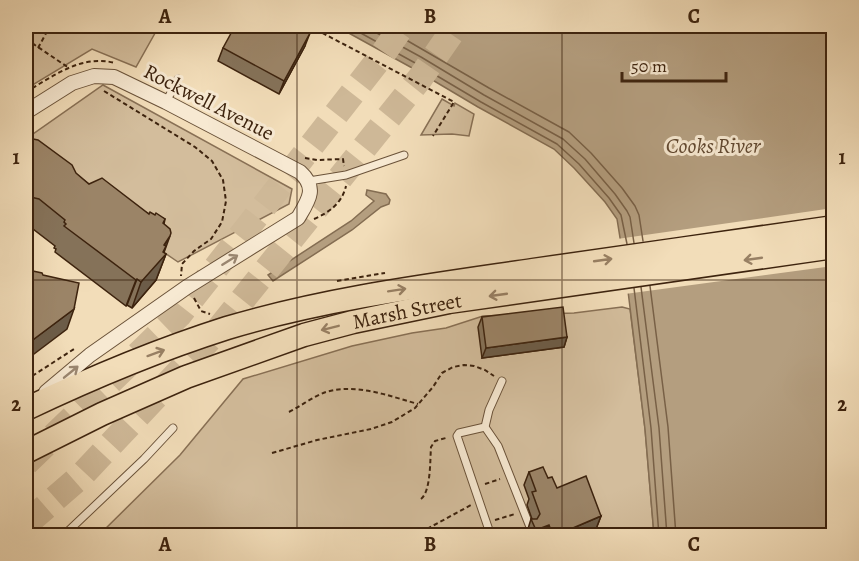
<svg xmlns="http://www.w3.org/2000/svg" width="859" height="561" font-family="Alegreya,serif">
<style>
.green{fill:#d3bd9c;stroke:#887055;stroke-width:1.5}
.water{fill:#b49e7f;stroke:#846d52;stroke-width:1.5}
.pier{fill:#f2ddb9}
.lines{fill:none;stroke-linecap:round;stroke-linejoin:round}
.shore{stroke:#786046;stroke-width:1.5}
.highway-tunnel{stroke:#ceb897;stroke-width:26;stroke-dasharray:26 13;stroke-linecap:butt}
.lane-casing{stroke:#6a5239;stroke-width:9}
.street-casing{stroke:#6a5239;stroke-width:16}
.primary-casing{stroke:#3d230e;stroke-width:25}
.path{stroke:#3d230e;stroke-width:2;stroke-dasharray:4.5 3;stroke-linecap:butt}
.lane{stroke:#f7e9d2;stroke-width:7}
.street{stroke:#f7e9d2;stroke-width:14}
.primary{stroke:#f2ddb9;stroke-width:22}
.wall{fill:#857259;stroke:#3d230e;stroke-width:1.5}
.shaded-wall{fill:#6c5c48;stroke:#3d230e;stroke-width:1.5}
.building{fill:#9b8467;stroke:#3d230e;stroke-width:1.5}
.oneway{stroke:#988064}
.oneway2{stroke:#9a8670}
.grid{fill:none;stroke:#3d230e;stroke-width:1.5;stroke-opacity:0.55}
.labels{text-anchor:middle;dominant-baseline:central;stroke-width:6;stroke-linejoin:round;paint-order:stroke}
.street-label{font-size:21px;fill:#3d230e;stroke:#f7e9d2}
.water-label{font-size:22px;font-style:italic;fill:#614830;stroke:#f7e9d2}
.neatline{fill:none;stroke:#3d230e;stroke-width:2}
.grid-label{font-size:20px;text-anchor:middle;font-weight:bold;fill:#3d230e}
</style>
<rect width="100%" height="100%" fill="#f2ddb9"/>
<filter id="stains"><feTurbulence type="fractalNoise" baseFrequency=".00333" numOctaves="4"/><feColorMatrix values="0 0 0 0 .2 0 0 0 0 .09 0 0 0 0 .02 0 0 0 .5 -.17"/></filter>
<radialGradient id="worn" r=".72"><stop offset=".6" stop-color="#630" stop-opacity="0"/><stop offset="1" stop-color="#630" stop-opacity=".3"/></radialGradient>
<!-- green -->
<g class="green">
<polygon points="26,26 159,26 136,67 92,49 26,89"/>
<polygon points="103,85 292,189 289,204 178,262 26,158 26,139"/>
<polygon points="442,99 454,106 455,103 474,114 469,136 452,134 421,135"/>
<polygon points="622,307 630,309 645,429 654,535 98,536 180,455 243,379 352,346 412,333 446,328 483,316 574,313"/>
</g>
<!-- water -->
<g class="water">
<polygon points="336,26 833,26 833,535 654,535 645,429 626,275 617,219 605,202 574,168 554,149 478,107 414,69"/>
<polygon points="367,190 386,194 390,200 389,204 381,207 352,230 273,281 268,275 351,221 374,201 366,195"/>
</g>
<!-- pier -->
<polygon class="pier" points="833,208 833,266 625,294 617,239"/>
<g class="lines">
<!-- shore -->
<g class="shore">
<polyline points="348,26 417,64 481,102 557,144 579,164 609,198 621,215 627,244"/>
<polyline points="364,26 421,57 484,95 563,139 585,159 615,194 627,211 630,217 634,243"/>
<polyline points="382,26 489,88 569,132 591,153 622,188 635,206 639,215 643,241"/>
<polyline points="650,286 668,427 676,536"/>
<polyline points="641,287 659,428 667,536"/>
<polyline points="634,288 651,428 659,536"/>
</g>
<!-- highway-tunnel -->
<g class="highway-tunnel">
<polyline points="26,463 179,315 380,58 402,26"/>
<polyline points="26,524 82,475 219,329 421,77 456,26"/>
</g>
<!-- lane casing -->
<g class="lane-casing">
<g id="lane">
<polyline points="166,102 178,79"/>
<polyline points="309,181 346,175 404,155"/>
<polyline points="502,381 489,410 485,427 498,446 530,527"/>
<polyline points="485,427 459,433 457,436 491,536"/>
<polyline points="63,536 144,459 173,428"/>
</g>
</g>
<!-- street casing -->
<g class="street-casing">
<path id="street" d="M26 112 72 83 94 76 114 77 166 102 300 172C318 188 308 201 298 218L187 287 90 355 46 392"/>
</g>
<!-- primary casing -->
<g class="primary-casing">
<g id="primary">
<path d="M26 409C91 378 158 350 227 328 327 298 431 285 533 270 634 256 733 241 834 227"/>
<path id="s1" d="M26 452 102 414 186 377 304 335 353 322 449 302 834 247"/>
</g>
</g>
<!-- path -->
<g class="path">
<polyline points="309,26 454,102 433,136"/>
<polyline points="26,39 69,68"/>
<polyline points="38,48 50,26"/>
<polyline points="104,91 195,147 212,161 223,180 226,201 222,222 211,239 194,251 182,264 181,276"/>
<path d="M26 92C53 76 82 54 115 63"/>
<polyline points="305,158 317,160 343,159 344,166"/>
<path d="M314 219C330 212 342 203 346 186"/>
<polyline points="337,281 385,273"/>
<polyline points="194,298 201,311 210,314"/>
<polyline points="26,380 74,349"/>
<path d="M289 412C301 406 314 396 326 392 357 383 389 396 418 404"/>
<polyline points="272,453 317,440 371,429 392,422 415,408 433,387 442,373 453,367 464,365 474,366 485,370 494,376"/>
<polyline points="485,484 500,479"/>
<path d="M421 499C431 491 430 460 431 447L435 441 446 438"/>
<polyline points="495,520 515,514"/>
<polyline points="414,536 471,505"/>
</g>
<!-- lane -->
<use href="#lane" class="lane"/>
<!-- street -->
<use href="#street" class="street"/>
<!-- primary -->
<use href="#primary" class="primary"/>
</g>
<!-- wall -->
<g class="wall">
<polygon points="305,46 279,94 218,61 223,48"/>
<polygon points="26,138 89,184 149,214 155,215 165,219 164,224 164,253 166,254 156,280 132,308 127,305 126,306 55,252 56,249 54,248 55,246 29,226 26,225"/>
<polygon points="482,317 567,337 564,347 482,358 478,327"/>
<polygon points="529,472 548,478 557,488 601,516 596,529 580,536 528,536 527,532 531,519 532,519 527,505 529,499 524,485"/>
</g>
<!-- shaded-wall -->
<g class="shaded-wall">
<polygon points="310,33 305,46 279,94 284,81"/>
<polygon points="170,236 162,258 166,254 156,280 132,308 141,282"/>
<polygon points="137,279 127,305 126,306 136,280"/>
<polygon points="74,309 67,329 26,360 26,345"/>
<polygon points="567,337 564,347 482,358 486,348"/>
<polygon points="601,516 596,529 580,536 570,536 573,528"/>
<polygon points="549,525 545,536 534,536 536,530"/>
</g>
<!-- building -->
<g class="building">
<polygon points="235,26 295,26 310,33 284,81 223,48"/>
<polygon points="26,138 28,138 38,140 72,165 76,173 89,184 102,178 149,214 150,212 155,215 156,213 165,219 163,223 170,229 171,233 170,236 164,245 166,246 163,252 166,254 141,282 137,279 136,280 64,226 66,224 64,222 65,220 39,199 26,196"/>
<polygon points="26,266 29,267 28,270 42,273 43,275 79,283 74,309 26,345"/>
<polygon points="563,307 567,337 486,348 482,317"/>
<polygon points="543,467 548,478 552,477 557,488 586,476 601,516 573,528 576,536 553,536 549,525 536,530 531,519 537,519 540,514 532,492 536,491 529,472"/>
</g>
<!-- one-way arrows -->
<defs><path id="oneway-shaft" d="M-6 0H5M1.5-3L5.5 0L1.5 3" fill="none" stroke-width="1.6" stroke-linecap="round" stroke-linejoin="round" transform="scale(1.5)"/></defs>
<g class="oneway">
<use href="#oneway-shaft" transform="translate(753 259) rotate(172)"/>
<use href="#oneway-shaft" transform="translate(603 260) rotate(-8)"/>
<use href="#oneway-shaft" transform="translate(397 290) rotate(-9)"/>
<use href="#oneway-shaft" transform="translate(498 295) rotate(172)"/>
<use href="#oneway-shaft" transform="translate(330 328) rotate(166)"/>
<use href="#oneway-shaft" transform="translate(156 353) rotate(-20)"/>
</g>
<g class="oneway2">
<use href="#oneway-shaft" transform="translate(230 260) rotate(-32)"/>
<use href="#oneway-shaft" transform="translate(71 372) rotate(-39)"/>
</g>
<!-- grid -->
<path class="grid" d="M297 26V536M562 26V536M26 280H834"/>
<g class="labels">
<!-- street labels -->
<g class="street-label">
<text transform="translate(209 102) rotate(27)">Rockwell Avenue</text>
<text stroke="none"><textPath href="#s1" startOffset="408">Marsh Street</textPath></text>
</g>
<!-- water labels -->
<g class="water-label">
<text x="713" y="146">Cooks River</text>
</g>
</g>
<!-- margin -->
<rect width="859" height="561" fill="none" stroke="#f2ddb9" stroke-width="66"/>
<!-- scale -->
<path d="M622 72v9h104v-9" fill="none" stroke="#3d230e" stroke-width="3"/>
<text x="631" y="72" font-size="18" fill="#3d230e" stroke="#f7e9d2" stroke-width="4.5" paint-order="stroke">50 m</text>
<rect x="33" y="33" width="793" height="495" class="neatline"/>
<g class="grid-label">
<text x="165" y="23">A</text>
<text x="430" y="23">B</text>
<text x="694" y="23">C</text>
<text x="16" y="164">1</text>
<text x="842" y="164">1</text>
<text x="16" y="411">2</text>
<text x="842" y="411">2</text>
<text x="165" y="551">A</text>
<text x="430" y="551">B</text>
<text x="694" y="551">C</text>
</g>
<rect width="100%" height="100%" filter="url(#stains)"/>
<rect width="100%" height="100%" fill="url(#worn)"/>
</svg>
